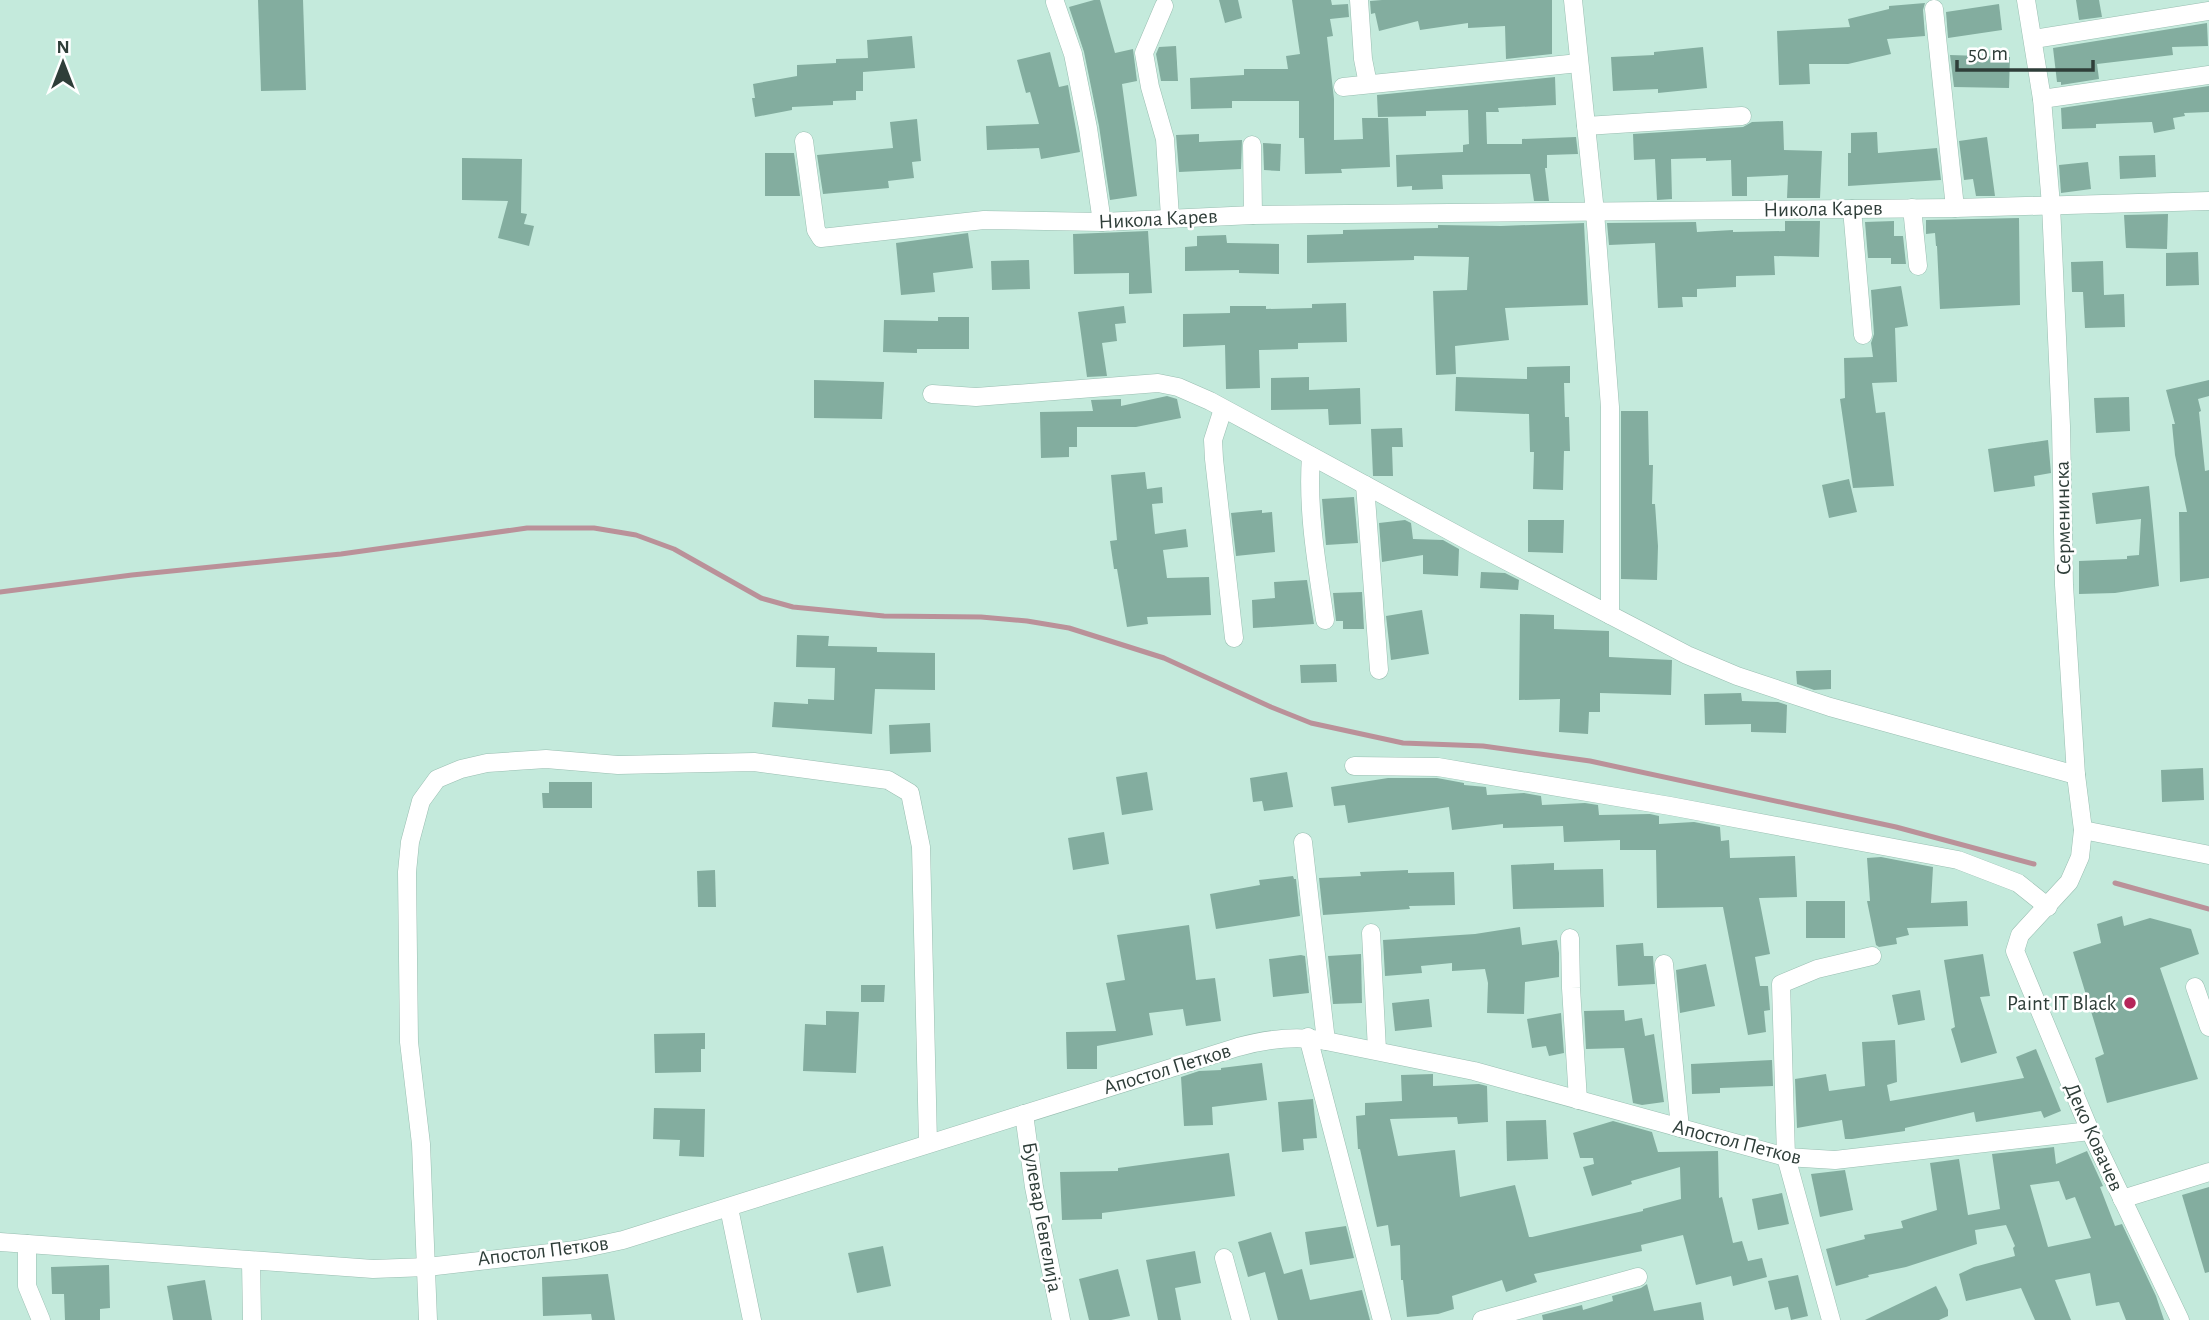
<svg xmlns="http://www.w3.org/2000/svg" width="2209" height="1320" font-family="'Alegreya Sans',sans-serif">
<style>
.lines{fill:none;stroke-linecap:round;stroke-linejoin:round}
.stream{stroke:#ba9199;stroke-width:5}
.building{fill:#83ad9f;fill-rule:evenodd}
.minor-casing{stroke:#99beb1;stroke-width:19}
.minor{stroke:#fff;stroke-width:18}
.poi-dot{fill:#b5265a;stroke:#fff;stroke-width:2.5}
.labels{text-anchor:middle;dominant-baseline:central;stroke-width:5;stroke-linejoin:round;paint-order:stroke}
.street-label{font-size:21px;fill:#2f3e39;stroke:#fff}
.poi-label{font-size:21px;fill:#2f3e39;stroke:#fff;text-anchor:end}
</style>
<rect width="100%" height="100%" fill="#c4eadc"/>
<g class="lines">
<!-- stream -->
<g class="stream">
<polyline points="0,592 132,575 341,554 527,528 594,528 636,535 674,549 761,598 793,607 884,616 981,617 1027,621 1069,628 1164,658 1271,707 1311,723 1403,743 1483,746 1590,761 1896,827 2034,864"/>
<polyline points="2115,883 2209,909"/>
</g>
</g>
<!-- building -->
<g class="building">
<polygon points="258,0 303,0 306,90 261,91"/>
<polygon points="1094,0 1100,0 1115,53 1133,49 1137,81 1122,84 1137,196 1110,200 1099,126 1084,52 1069,7"/>
<polygon points="1219,0 1238,0 1242,18 1225,23"/>
<polygon points="1292,0 1331,0 1332,5 1348,4 1349,17 1330,19 1333,36 1327,37 1334,99 1334,140 1363,139 1362,118 1388,118 1390,167 1341,169 1342,173 1305,174 1304,138 1299,138 1299,101 1232,101 1232,108 1191,109 1190,78 1244,75 1244,69 1288,69 1286,56 1300,54"/>
<polygon points="1382,0 1552,0 1552,54 1506,59 1505,26 1468,28 1468,23 1420,30 1418,21 1379,31 1375,13 1371,14 1370,1"/>
<polygon points="2076,0 2099,0 2102,17 2079,20"/>
<polygon points="1925,3 1923,10 1925,36 1887,39 1891,54 1848,64 1809,64 1810,84 1779,85 1777,31 1850,27 1848,19 1889,9 1889,6"/>
<polygon points="1999,4 2002,30 1948,38 1946,12"/>
<polygon points="2207,23 2208,46 2172,47 2173,55 2097,64 2099,79 2061,85 2061,82 2057,82 2053,48"/>
<polygon points="912,36 915,68 863,72 863,91 856,91 856,100 833,101 833,105 792,107 792,110 755,117 752,98 755,98 753,84 797,76 797,65 836,63 836,59 868,58 867,40"/>
<polygon points="1176,46 1178,81 1161,81 1156,54 1159,47"/>
<polygon points="1703,47 1707,88 1658,93 1658,89 1613,91 1611,57 1654,55 1654,52"/>
<polygon points="1050,52 1059,87 1068,85 1080,152 1041,159 1039,148 987,150 986,126 1039,124 1030,92 1026,93 1017,60"/>
<polygon points="1950,55 2010,57 2009,88 1954,87"/>
<polygon points="1555,77 1556,105 1498,108 1499,112 1486,112 1487,144 1522,144 1522,139 1576,137 1578,154 1547,155 1547,168 1545,168 1549,201 1534,201 1530,174 1442,175 1443,189 1412,190 1412,186 1397,187 1396,155 1463,152 1463,145 1469,144 1468,110 1426,111 1426,116 1378,117 1377,95"/>
<polygon points="2209,86 2209,112 2184,113 2185,116 2173,118 2175,129 2154,133 2152,122 2096,124 2096,128 2062,129 2061,108"/>
<polygon points="917,119 921,161 912,162 914,178 888,181 889,188 823,194 817,155 893,148 890,122"/>
<polygon points="1783,121 1784,150 1822,151 1820,198 1787,198 1788,175 1747,177 1747,196 1732,196 1731,160 1706,161 1706,158 1671,159 1672,199 1657,200 1655,159 1634,160 1633,134 1743,127 1752,122"/>
<polygon points="1877,132 1878,153 1937,148 1941,180 1848,186 1848,153 1851,153 1851,133"/>
<polygon points="1199,134 1199,142 1242,140 1241,169 1179,172 1176,135"/>
<polygon points="1987,137 1995,196 1976,196 1973,179 1964,180 1959,141"/>
<polygon points="1263,143 1281,144 1280,171 1264,170"/>
<polygon points="765,153 794,153 800,196 765,196"/>
<polygon points="2155,155 2156,177 2120,179 2119,156"/>
<polygon points="462,158 522,159 521,213 527,214 524,224 534,226 529,246 498,238 508,201 462,200"/>
<polygon points="2088,162 2091,189 2061,193 2059,165"/>
<polygon points="2168,214 2167,249 2126,248 2124,215"/>
<polygon points="2019,218 2020,305 1940,309 1937,246 1936,246 1935,233 1926,234 1926,220"/>
<polygon points="1785,221 1820,221 1819,257 1774,256 1775,275 1736,276 1736,287 1697,289 1697,297 1682,297 1683,307 1658,308 1655,243 1609,245 1607,223 1696,222 1697,232 1733,230 1733,232 1785,231"/>
<polygon points="1894,221 1894,236 1903,236 1906,264 1891,264 1891,258 1868,258 1865,222"/>
<polygon points="1584,223 1588,305 1505,308 1509,340 1455,346 1456,374 1436,375 1433,291 1467,290 1469,257 1414,256 1414,260 1307,263 1307,235 1343,234 1343,230 1438,228 1438,225 1501,226"/>
<polygon points="1148,231 1152,293 1129,294 1129,273 1074,274 1073,234"/>
<polygon points="968,233 973,268 933,273 935,292 901,295 896,243"/>
<polygon points="1226,235 1227,243 1279,244 1279,274 1239,273 1239,270 1185,271 1185,247 1197,246 1197,236"/>
<polygon points="2198,252 2199,285 2166,286 2166,253"/>
<polygon points="1029,260 1030,289 992,290 991,261"/>
<polygon points="2103,261 2104,295 2124,294 2125,327 2085,328 2083,292 2072,292 2071,262"/>
<polygon points="1901,286 1908,326 1895,328 1897,382 1872,383 1876,413 1885,412 1894,486 1853,488 1840,399 1845,398 1844,358 1873,357 1871,343 1874,334 1871,290"/>
<polygon points="1346,303 1347,342 1298,343 1298,349 1259,350 1260,388 1226,389 1225,345 1183,347 1183,314 1230,313 1230,306 1266,306 1266,309 1312,308 1312,304"/>
<polygon points="1124,306 1126,323 1115,324 1117,341 1102,343 1107,376 1087,377 1078,312"/>
<polygon points="938,317 969,317 969,349 917,349 917,353 883,352 884,320 938,321"/>
<polygon points="1570,366 1570,383 1564,383 1565,417 1569,417 1570,451 1564,451 1563,490 1533,489 1534,452 1530,452 1529,414 1455,411 1456,377 1527,379 1527,367"/>
<polygon points="1309,377 1309,390 1360,388 1361,424 1329,425 1328,409 1271,410 1271,378"/>
<polygon points="814,380 884,382 882,419 814,418"/>
<polygon points="2209,380 2209,396 2198,399 2201,411 2199,412 2205,471 2209,470 2209,578 2180,582 2179,512 2187,512 2175,455 2172,424 2175,424 2166,390"/>
<polygon points="1167,396 1177,399 1181,418 1136,427 1077,427 1077,447 1069,447 1069,457 1041,458 1040,412 1093,411 1091,400 1121,399 1121,406"/>
<polygon points="2129,397 2130,431 2096,433 2094,398"/>
<polygon points="1621,411 1648,411 1649,465 1653,465 1652,504 1655,504 1658,546 1657,580 1621,579"/>
<polygon points="1402,428 1403,447 1392,447 1393,476 1373,476 1371,429"/>
<polygon points="2048,440 2051,473 2034,476 2035,486 1994,492 1988,449"/>
<polygon points="1145,472 1147,489 1162,487 1163,503 1152,504 1155,534 1186,529 1188,547 1163,550 1167,578 1209,577 1211,615 1147,617 1148,624 1127,627 1117,569 1114,569 1110,541 1117,540 1111,475"/>
<polygon points="1849,479 1857,512 1829,518 1822,485"/>
<polygon points="2149,486 2159,586 2115,593 2079,594 2079,561 2127,559 2127,556 2139,555 2141,519 2096,524 2092,493"/>
<polygon points="1354,497 1358,543 1326,545 1322,499"/>
<polygon points="1262,510 1262,513 1272,512 1275,552 1236,556 1231,513"/>
<polygon points="1405,520 1411,523 1413,539 1443,540 1459,549 1458,576 1423,574 1423,555 1382,562 1379,523"/>
<polygon points="1528,520 1564,520 1563,553 1528,552"/>
<polygon points="1481,572 1505,573 1519,580 1518,590 1480,588"/>
<polygon points="1307,580 1314,624 1253,628 1252,600 1275,598 1274,582"/>
<polygon points="1362,592 1364,629 1343,629 1343,621 1336,621 1333,593"/>
<polygon points="1422,610 1429,654 1391,660 1386,616"/>
<polygon points="1520,614 1554,615 1554,629 1609,631 1609,657 1672,660 1671,695 1600,693 1600,712 1589,712 1588,734 1559,732 1560,699 1519,700"/>
<polygon points="797,635 829,636 828,646 877,647 877,652 935,653 935,690 875,689 872,734 772,727 774,702 808,704 808,699 834,700 835,668 796,667"/>
<polygon points="1336,664 1337,682 1301,683 1300,665"/>
<polygon points="1831,670 1831,689 1814,690 1797,684 1796,671"/>
<polygon points="1741,693 1742,701 1778,702 1787,705 1786,733 1751,732 1751,724 1705,725 1704,694"/>
<polygon points="930,723 931,752 890,754 889,725"/>
<polygon points="2203,768 2204,800 2162,802 2161,770"/>
<polygon points="1147,772 1153,810 1122,815 1116,777"/>
<polygon points="1287,772 1293,807 1264,811 1262,801 1253,802 1250,778"/>
<polygon points="1388,778 1437,778 1464,783 1464,785 1486,787 1487,795 1524,793 1541,796 1542,805 1585,803 1598,805 1599,815 1650,814 1659,816 1659,824 1694,822 1720,827 1721,841 1729,840 1730,858 1795,856 1797,897 1759,898 1770,954 1755,957 1760,986 1768,986 1770,1010 1764,1011 1766,1032 1748,1035 1723,907 1657,908 1656,850 1620,850 1620,840 1564,842 1563,826 1503,828 1503,824 1452,830 1449,807 1348,823 1345,805 1334,806 1331,787"/>
<polygon points="549,782 592,782 592,808 543,808 542,793 549,793"/>
<polygon points="1104,832 1109,864 1073,870 1068,838"/>
<polygon points="1881,857 1933,867 1931,903 1967,901 1968,926 1907,928 1909,935 1896,938 1897,944 1879,947 1876,945 1867,901 1870,901 1867,858"/>
<polygon points="1554,863 1554,870 1603,869 1604,907 1513,909 1511,865"/>
<polygon points="715,870 716,907 698,907 697,871"/>
<polygon points="1408,870 1408,873 1454,872 1455,905 1409,906 1410,909 1323,915 1319,878 1361,876 1360,872"/>
<polygon points="1293,876 1294,879 1296,879 1300,916 1216,929 1210,894 1260,885 1259,880"/>
<rect x="1806" y="901" width="39" height="37"/>
<polygon points="2122,916 2124,926 2150,918 2191,929 2199,954 2160,968 2198,1079 2107,1103 2095,1058 2104,1054 2073,952 2101,943 2097,924"/>
<polygon points="1189,925 1196,980 1215,978 1221,1021 1186,1026 1183,1009 1149,1013 1153,1035 1097,1046 1097,1069 1067,1069 1066,1032 1116,1031 1106,983 1125,980 1117,935"/>
<polygon points="1520,927 1522,945 1557,940 1559,953 1559,977 1525,982 1524,1014 1487,1013 1488,983 1485,969 1452,971 1452,963 1421,966 1422,973 1385,976 1383,940 1475,934"/>
<polygon points="1643,943 1644,956 1653,956 1655,984 1618,986 1616,945"/>
<polygon points="1361,954 1362,1003 1333,1004 1328,956"/>
<polygon points="1983,954 1990,996 1980,997 1997,1053 1961,1063 1951,1029 1955,1027 1944,960"/>
<polygon points="1301,955 1305,956 1309,993 1273,997 1269,959"/>
<polygon points="1706,964 1715,1006 1680,1013 1676,970"/>
<polygon points="861,985 885,985 884,1002 861,1002"/>
<polygon points="1920,990 1925,1020 1898,1025 1892,995"/>
<polygon points="1429,999 1432,1027 1395,1031 1392,1003"/>
<polygon points="1624,1010 1625,1021 1642,1018 1645,1036 1654,1034 1664,1102 1642,1105 1633,1103 1624,1048 1586,1049 1584,1011"/>
<polygon points="826,1011 859,1012 856,1073 803,1071 805,1024 826,1025"/>
<polygon points="1561,1013 1564,1053 1549,1056 1546,1046 1532,1048 1527,1019"/>
<polygon points="705,1033 705,1049 701,1049 701,1072 655,1073 654,1034"/>
<polygon points="1895,1040 1897,1082 1887,1085 1890,1101 2024,1078 2016,1057 2036,1049 2061,1111 2044,1118 2041,1111 1976,1122 1974,1112 1905,1128 1905,1131 1852,1139 1845,1139 1842,1120 1797,1128 1795,1079 1826,1074 1829,1091 1865,1086 1862,1042"/>
<polygon points="1772,1060 1773,1086 1720,1088 1720,1093 1692,1094 1691,1064"/>
<polygon points="1262,1063 1267,1100 1212,1107 1213,1125 1184,1126 1181,1077 1199,1071 1221,1070 1221,1068"/>
<polygon points="1433,1074 1433,1086 1479,1084 1487,1086 1488,1122 1458,1124 1457,1117 1390,1119 1398,1156 1455,1150 1460,1197 1515,1185 1529,1237 1532,1237 1643,1211 1643,1209 1681,1199 1680,1167 1631,1181 1632,1184 1592,1196 1583,1167 1594,1164 1593,1158 1580,1158 1573,1133 1613,1121 1652,1132 1658,1152 1718,1151 1719,1198 1722,1197 1733,1243 1742,1241 1748,1261 1762,1258 1767,1277 1733,1286 1731,1276 1696,1285 1683,1235 1641,1245 1642,1251 1534,1274 1537,1282 1506,1292 1502,1280 1452,1296 1454,1309 1438,1314 1407,1317 1403,1280 1401,1280 1400,1245 1391,1246 1388,1225 1377,1227 1360,1149 1358,1149 1356,1116 1365,1115 1365,1103 1402,1101 1401,1075"/>
<polygon points="1313,1099 1317,1138 1303,1139 1304,1150 1282,1152 1278,1102"/>
<polygon points="654,1108 705,1109 704,1157 679,1156 680,1140 653,1139"/>
<polygon points="1546,1120 1548,1159 1507,1161 1506,1121"/>
<path d="M2054 1147 2056 1164 2087 1151 2103 1186 2100 1187 2115 1226 2122 1224 2156 1296 2164 1320H2126L2119 1302 2096 1306 2090 1273 2055 1280 2071 1320H2035L2021 1288 1966 1301 1959 1274 1974 1267 2015 1256 2013 1248 2015 1246 2006 1225 1975 1230 1977 1244 1906 1267 1868 1275 1869 1277 1836 1286 1826 1249 1865 1239 1864 1235 1903 1228 1901 1221 1937 1210 1930 1163 1959 1159 1968 1215 2000 1209 1992 1154ZM2059 1181 2066 1200 2075 1197 2091 1238 2048 1247 2030 1185Z"/>
<polygon points="1229,1153 1235,1196 1102,1213 1102,1219 1062,1220 1060,1172 1118,1171 1118,1168"/>
<polygon points="1845,1170 1853,1210 1820,1217 1811,1174"/>
<polygon points="2209,1187 2209,1272 2205,1273 2182,1195"/>
<polygon points="1782,1193 1789,1224 1758,1230 1752,1199"/>
<polygon points="1346,1226 1354,1258 1310,1265 1305,1232"/>
<polygon points="1271,1232 1284,1274 1302,1269 1310,1300 1362,1290 1370,1320 1278,1320 1265,1272 1248,1277 1238,1242"/>
<polygon points="883,1246 891,1286 857,1293 848,1253"/>
<polygon points="1195,1251 1201,1283 1175,1288 1181,1320 1158,1320 1146,1260"/>
<polygon points="109,1265 110,1308 100,1309 100,1320 65,1320 64,1294 52,1294 51,1267"/>
<polygon points="1118,1269 1130,1316 1111,1320 1089,1320 1079,1279"/>
<polygon points="608,1274 615,1320 592,1320 591,1314 543,1316 542,1277"/>
<polygon points="1798,1275 1808,1316 1791,1320 1788,1307 1775,1310 1768,1281"/>
<polygon points="205,1280 212,1320 173,1320 167,1286"/>
<polygon points="1647,1284 1654,1311 1701,1302 1704,1320 1543,1320 1542,1315 1582,1305 1583,1310 1613,1301 1612,1296 1641,1288"/>
<polygon points="1936,1286 1948,1310 1948,1316 1939,1320 1865,1320"/>
</g>
<g class="lines">
<!-- minor casing -->
<g class="minor-casing">
<g id="minor">
<polyline points="1359,0 1363,59 1368,84"/>
<polyline points="1573,0 1595,212 1610,407 1610,615"/>
<polyline points="2026,0 2042,99 2051,205 2061,426 2064,585 2076,775 2083,830 2080,857 2069,882 2020,935 2015,951 2090,1131 2180,1320"/>
<polyline points="1055,2 1073,54 1088,128 1102,222"/>
<polyline points="1164,6 1144,53 1150,87 1165,139 1170,217"/>
<polyline points="1934,9 1955,208"/>
<polyline points="2034,39 2209,11"/>
<polyline points="1343,87 1579,63"/>
<polyline points="2042,99 2209,75"/>
<polyline points="1586,126 1742,116"/>
<polyline points="804,141 816,230 821,238 984,220 1102,222 1253,215 1955,208 2209,201"/>
<polyline points="1252,145 1253,215"/>
<polyline points="1912,208 1918,266"/>
<polyline points="1852,209 1863,335"/>
<polyline points="932,394 976,397 1158,383 1178,387 1210,401 1474,544 1687,655 1737,676 1830,707 2076,775"/>
<polyline points="1223,409 1213,440 1214,459 1234,638"/>
<path d="M1311 456C1307 512 1317 565 1325 620"/>
<polyline points="1365,485 1379,670"/>
<polyline points="1354,766 1438,767 1670,806 1958,860 2018,883 2048,907"/>
<polyline points="2083,830 2209,855"/>
<polyline points="1303,842 1326,1041"/>
<polyline points="1371,933 1377,1050"/>
<polyline points="1570,938 1571,988 1578,1100"/>
<polyline points="1664,964 1680,1128"/>
<polyline points="2195,987 2209,1027"/>
<polyline points="1308,1037 1382,1320"/>
<polyline points="1024,1114 1034,1187 1061,1320"/>
<polyline points="2122,1199 2209,1172"/>
<polyline points="729,1208 752,1320"/>
<path d="M0 1242 373 1269 427 1267 576 1250 623 1240 1238 1047C1267 1039 1296 1035 1326 1041L1474 1071 1786 1157 1835 1160 2090 1131"/>
<polyline points="27,1244 27,1286 41,1320"/>
<polyline points="1224,1258 1241,1320"/>
<polyline points="251,1261 252,1320"/>
<polyline points="428,1320 421,1144 409,1042 407,872 410,842 421,801 437,779 461,769 487,763 546,759 618,765 754,762 888,780 910,793 921,847 928,1143"/>
<polyline points="1482,1320 1638,1277"/>
<polyline points="1831,1320 1786,1157 1781,984 1817,969 1872,956"/>
</g>
</g>
<!-- minor -->
<use href="#minor" class="minor"/>
</g>
<!-- markers -->
<circle class="poi-dot" cx="2130" cy="1003" r="7"/>
<g class="labels">
<!-- street labels -->
<g class="street-label">
<text transform="translate(1823 209) rotate(-1)">Никола Карев</text>
<text transform="translate(1158 219) rotate(-3)">Никола Карев</text>
<text transform="translate(2063 518) rotate(-91)">Серменинска</text>
<text transform="translate(1167 1069) rotate(-17)">Апостол Петков</text>
<text transform="translate(2094 1137) rotate(66)">Деко Ковачев</text>
<text transform="translate(1737 1142) rotate(14)">Апостол Петков</text>
<text transform="translate(1042 1217) rotate(80)">Булевар Гевгелија</text>
<text transform="translate(543 1251) rotate(-7)">Апостол Петков</text>
</g>
<!-- poi labels -->
<g class="poi-label">
<text x="2116" y="1003">Paint IT Black</text>
</g>
</g>
<!-- north arrow -->
<g transform="translate(63 63)" stroke="#ffffff" stroke-width="5" paint-order="stroke">
<path d="M0-5L12 26L0 18L-12 26Z" fill="#2f3e39"/>
<text y="-10" font-size="19" font-weight="bold" text-anchor="middle" fill="#2f3e39">N</text>
</g>
<!-- scale -->
<path d="M1957 60v10h136v-10" fill="none" stroke="#2f3e39" stroke-width="3.5"/>
<text x="1968" y="60" font-size="21" fill="#2f3e39" stroke="#ffffff" stroke-width="5" paint-order="stroke">50 m</text>
</svg>
